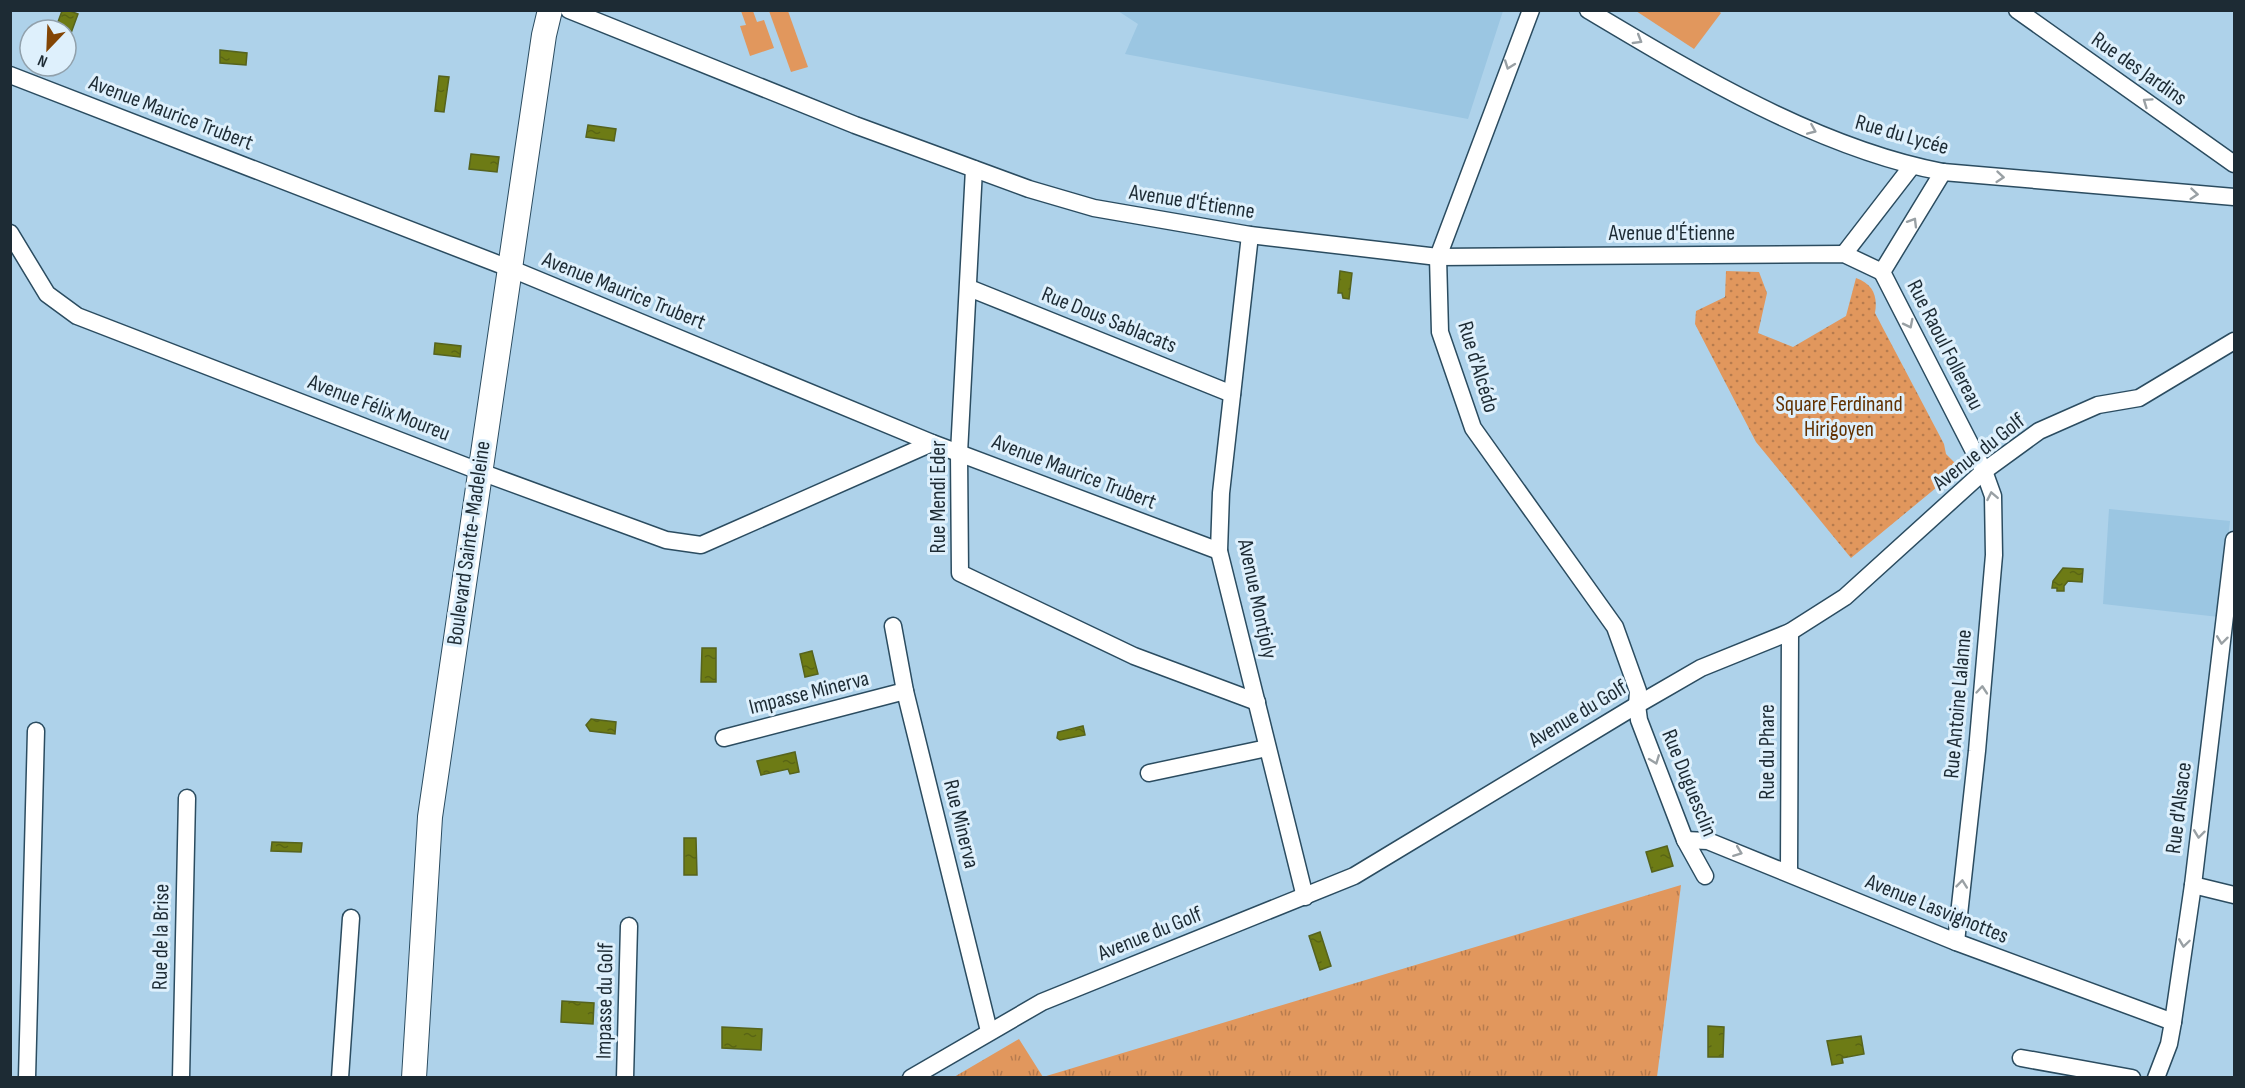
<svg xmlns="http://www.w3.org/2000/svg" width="2245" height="1088" font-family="'Sofia Sans Condensed',sans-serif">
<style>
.built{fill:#9bc6e2}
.grass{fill:url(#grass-tufts)}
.park{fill:url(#park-dots)}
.pitch{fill:#e1975d}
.water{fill:url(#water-ripples);stroke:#55631e;stroke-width:1.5}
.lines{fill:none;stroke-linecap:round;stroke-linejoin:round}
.street-casing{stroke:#2b4c60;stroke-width:19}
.secondary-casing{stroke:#2b4c60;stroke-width:26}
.street{stroke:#fff;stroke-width:16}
.secondary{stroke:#fff;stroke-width:24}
.oneway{stroke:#99a0a4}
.labels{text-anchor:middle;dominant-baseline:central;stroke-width:6;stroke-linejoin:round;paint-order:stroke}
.street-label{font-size:22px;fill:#1d2b34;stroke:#def0fc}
.park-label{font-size:22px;fill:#623100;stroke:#def0fc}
</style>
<defs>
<pattern id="grass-tufts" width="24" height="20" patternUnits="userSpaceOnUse" patternTransform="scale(1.5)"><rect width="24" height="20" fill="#e1975d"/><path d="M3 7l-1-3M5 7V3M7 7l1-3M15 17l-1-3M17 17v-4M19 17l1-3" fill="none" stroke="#b67b4e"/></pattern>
<pattern id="park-dots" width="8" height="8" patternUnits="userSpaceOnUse" patternTransform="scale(1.5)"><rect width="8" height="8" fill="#e1975d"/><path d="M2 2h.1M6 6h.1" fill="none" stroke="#b67b4e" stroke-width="1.8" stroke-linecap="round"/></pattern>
<pattern id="water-ripples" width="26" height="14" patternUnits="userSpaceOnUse" patternTransform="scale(1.5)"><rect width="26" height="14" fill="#6d7b15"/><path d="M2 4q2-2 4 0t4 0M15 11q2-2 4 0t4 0" fill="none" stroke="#596514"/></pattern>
</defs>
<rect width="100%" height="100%" fill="#aed2ea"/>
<!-- built -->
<g class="built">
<polygon points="1118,11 1503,10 1503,11 1468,119 1125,54 1138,24"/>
<polygon points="2109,509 2230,521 2219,617 2103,604"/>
</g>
<!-- grass -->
<polygon class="grass" points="1681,885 1657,1077 954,1077 1019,1039 1043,1077"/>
<!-- park -->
<path class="park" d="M1726 271 1759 272 1767 293 1758 333 1793 347 1846 316 1856 278C1873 284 1878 296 1875 313L1944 444 1946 454 1957 465 1948 478 1851 558 1756 442 1695 324 1696 311 1725 297Z"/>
<!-- pitch -->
<g class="pitch">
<polygon points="1717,10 1721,13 1694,49 1636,11"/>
<polygon points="741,11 753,11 757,22 764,20 774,48 750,56 740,26 746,25"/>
<polygon points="769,11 788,11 808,67 791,72"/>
</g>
<!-- water -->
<g class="water">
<polygon points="62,11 70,11 78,14 67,44 66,30 55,30"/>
<polygon points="220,50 247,53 246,65 220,63"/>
<polygon points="439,76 449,77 444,112 435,111"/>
<polygon points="588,125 616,129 614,141 586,137"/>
<polygon points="471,154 499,157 497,172 469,169"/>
<polygon points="1340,271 1352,273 1349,299 1343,298 1342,293 1338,293"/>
<polygon points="435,343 461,346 460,357 434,354"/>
<polygon points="2063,568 2083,569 2082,582 2068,581 2064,586 2064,591 2057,591 2057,588 2052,588 2053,581"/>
<polygon points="702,648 716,648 716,682 701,682"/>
<polygon points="812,651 818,674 805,677 800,654"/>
<polygon points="591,719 616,722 615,734 590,731 586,725"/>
<polygon points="1083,726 1085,735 1060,740 1057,738 1058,732"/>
<polygon points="795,752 799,772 790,774 788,769 761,775 757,761"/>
<polygon points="684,838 696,838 697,875 684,875"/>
<polygon points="272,842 302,843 301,852 271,851"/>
<polygon points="1667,846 1673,866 1652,872 1646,852"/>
<polygon points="1320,932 1331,966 1320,970 1309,936"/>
<polygon points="562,1001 594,1003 593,1024 561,1022"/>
<polygon points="1708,1026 1724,1027 1723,1057 1708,1057"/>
<polygon points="722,1027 762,1029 761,1050 722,1048"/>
<polygon points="1861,1036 1864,1054 1842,1058 1843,1063 1832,1065 1827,1041"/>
</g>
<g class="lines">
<!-- street casing -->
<g class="street-casing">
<g id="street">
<polyline points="569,10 855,125 1029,189 1094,208 1250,235 1438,257 1844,254 1882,272"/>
<polyline points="1531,10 1438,257 1440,332 1473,428 1615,627 1638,691 1637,705 1639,720 1685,840 1705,876"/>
<path d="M1588 10C1695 74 1820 149 1943 172L2234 197"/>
<polyline points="2017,10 2234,164"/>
<polyline points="10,75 519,272 932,443 1219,551"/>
<polyline points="974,169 959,453 960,573 1134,656 1257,702"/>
<polyline points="10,233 47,294 77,316 489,475 666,540 701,545 932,443"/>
<polyline points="1250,235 1221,493 1219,551 1305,897"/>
<polyline points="1844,254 1912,166"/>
<polyline points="1882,272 1984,471 1993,496 1994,555 1977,751 1956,942"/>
<polyline points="1882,272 1943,172"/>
<polyline points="969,288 1232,394"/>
<polyline points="893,626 905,691 989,1031"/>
<polyline points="724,738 905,691"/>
<polyline points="1149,773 1267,748"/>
<polyline points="1685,840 1708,841 1956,942 2173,1022"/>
<polyline points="1789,872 1790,632"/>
<polyline points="2193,885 2234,895"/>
<polyline points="2021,1058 2132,1078"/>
<polyline points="27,1078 36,731"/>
<polyline points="181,1078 187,798"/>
<polyline points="340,1078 351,918"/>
<polyline points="625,1078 629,926"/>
<polyline points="911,1078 1042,1002 1354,876 1637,705 1701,668 1790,632 1845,597 1984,471 2039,431 2098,405 2139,398 2234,341"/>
<polyline points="2156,1078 2169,1044 2173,1022 2193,885 2234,540"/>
</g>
</g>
<!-- secondary casing -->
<g class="secondary-casing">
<polyline id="secondary" points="414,1078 430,817 544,35 550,10"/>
</g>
<!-- street -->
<use href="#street" class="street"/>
<!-- secondary -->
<use href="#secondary" class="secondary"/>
</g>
<!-- one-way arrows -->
<defs><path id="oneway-chevron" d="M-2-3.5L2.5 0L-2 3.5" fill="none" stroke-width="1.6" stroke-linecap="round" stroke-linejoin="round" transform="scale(1.5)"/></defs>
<g class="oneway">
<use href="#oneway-chevron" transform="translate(1638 40) rotate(31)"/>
<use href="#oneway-chevron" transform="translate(1509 65) rotate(110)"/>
<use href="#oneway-chevron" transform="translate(2147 102) rotate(-145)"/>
<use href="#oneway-chevron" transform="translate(1812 130) rotate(23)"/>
<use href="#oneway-chevron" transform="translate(2000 177) rotate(5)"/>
<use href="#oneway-chevron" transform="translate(2194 194) rotate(5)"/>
<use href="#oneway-chevron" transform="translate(1913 222) rotate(-59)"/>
<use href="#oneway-chevron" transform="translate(1909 324) rotate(63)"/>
<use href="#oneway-chevron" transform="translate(1992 496) rotate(-101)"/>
<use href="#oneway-chevron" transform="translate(2222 640) rotate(97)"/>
<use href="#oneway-chevron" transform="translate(1982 690) rotate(-85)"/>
<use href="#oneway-chevron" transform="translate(1655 760) rotate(69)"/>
<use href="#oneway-chevron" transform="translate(2199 834) rotate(97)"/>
<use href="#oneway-chevron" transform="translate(1738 852) rotate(21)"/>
<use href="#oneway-chevron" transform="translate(1962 884) rotate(-84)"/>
<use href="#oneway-chevron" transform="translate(2184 943) rotate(98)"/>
</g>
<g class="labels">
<!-- street labels -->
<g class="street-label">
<text transform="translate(2139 69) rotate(35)">Rue des Jardins</text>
<text transform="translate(171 113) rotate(21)">Avenue Maurice Trubert</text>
<text transform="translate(1902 135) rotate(16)">Rue du Lycée</text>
<text transform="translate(1192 202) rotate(9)">Avenue d'Étienne</text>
<text x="1672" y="233">Avenue d'Étienne</text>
<text transform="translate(624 291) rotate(22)">Avenue Maurice Trubert</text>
<text transform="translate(1109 320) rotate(22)">Rue Dous Sablacats</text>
<text transform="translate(1945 345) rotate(63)">Rue Raoul Follereau</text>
<text transform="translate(1478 367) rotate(73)">Rue d'Alcédo</text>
<text transform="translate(379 408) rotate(21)">Avenue Félix Moureu</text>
<text transform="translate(1979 452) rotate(-38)">Avenue du Golf</text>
<text transform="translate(1074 472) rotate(21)">Avenue Maurice Trubert</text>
<text transform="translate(938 497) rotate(-90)">Rue Mendi Eder</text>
<text transform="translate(469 543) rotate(-82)">Boulevard Sainte-Madeleine</text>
<text transform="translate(1257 599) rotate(78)">Avenue Montjoly</text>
<text transform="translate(809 693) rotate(-14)">Impasse Minerva</text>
<text transform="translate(1958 704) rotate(-85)">Rue Antoine Lalanne</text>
<text transform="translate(1578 714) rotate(-31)">Avenue du Golf</text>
<text transform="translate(1767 752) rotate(-90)">Rue du Phare</text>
<text transform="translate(1689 783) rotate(68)">Rue Duguesclin</text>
<text transform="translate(2179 808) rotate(-83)">Rue d'Alsace</text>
<text transform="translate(961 824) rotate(76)">Rue Minerva</text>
<text transform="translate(1937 909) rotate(22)">Avenue Lasvignottes</text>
<text transform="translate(1150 934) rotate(-22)">Avenue du Golf</text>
<text transform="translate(161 937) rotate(-89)">Rue de la Brise</text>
<text transform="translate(605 1001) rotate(-89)">Impasse du Golf</text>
</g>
<!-- park labels -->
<g class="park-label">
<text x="1839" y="404">Square Ferdinand<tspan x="1839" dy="25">Hirigoyen</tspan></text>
</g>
</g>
<!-- border -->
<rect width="2245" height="1088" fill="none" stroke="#1d2b34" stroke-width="24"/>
<!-- north arrow -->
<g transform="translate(48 48) rotate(203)"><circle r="28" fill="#def0fc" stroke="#91a1ac" stroke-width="1.5"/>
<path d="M0-4.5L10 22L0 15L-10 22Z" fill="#834504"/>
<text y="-9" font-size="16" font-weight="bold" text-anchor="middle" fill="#1d2b34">N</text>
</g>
</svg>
